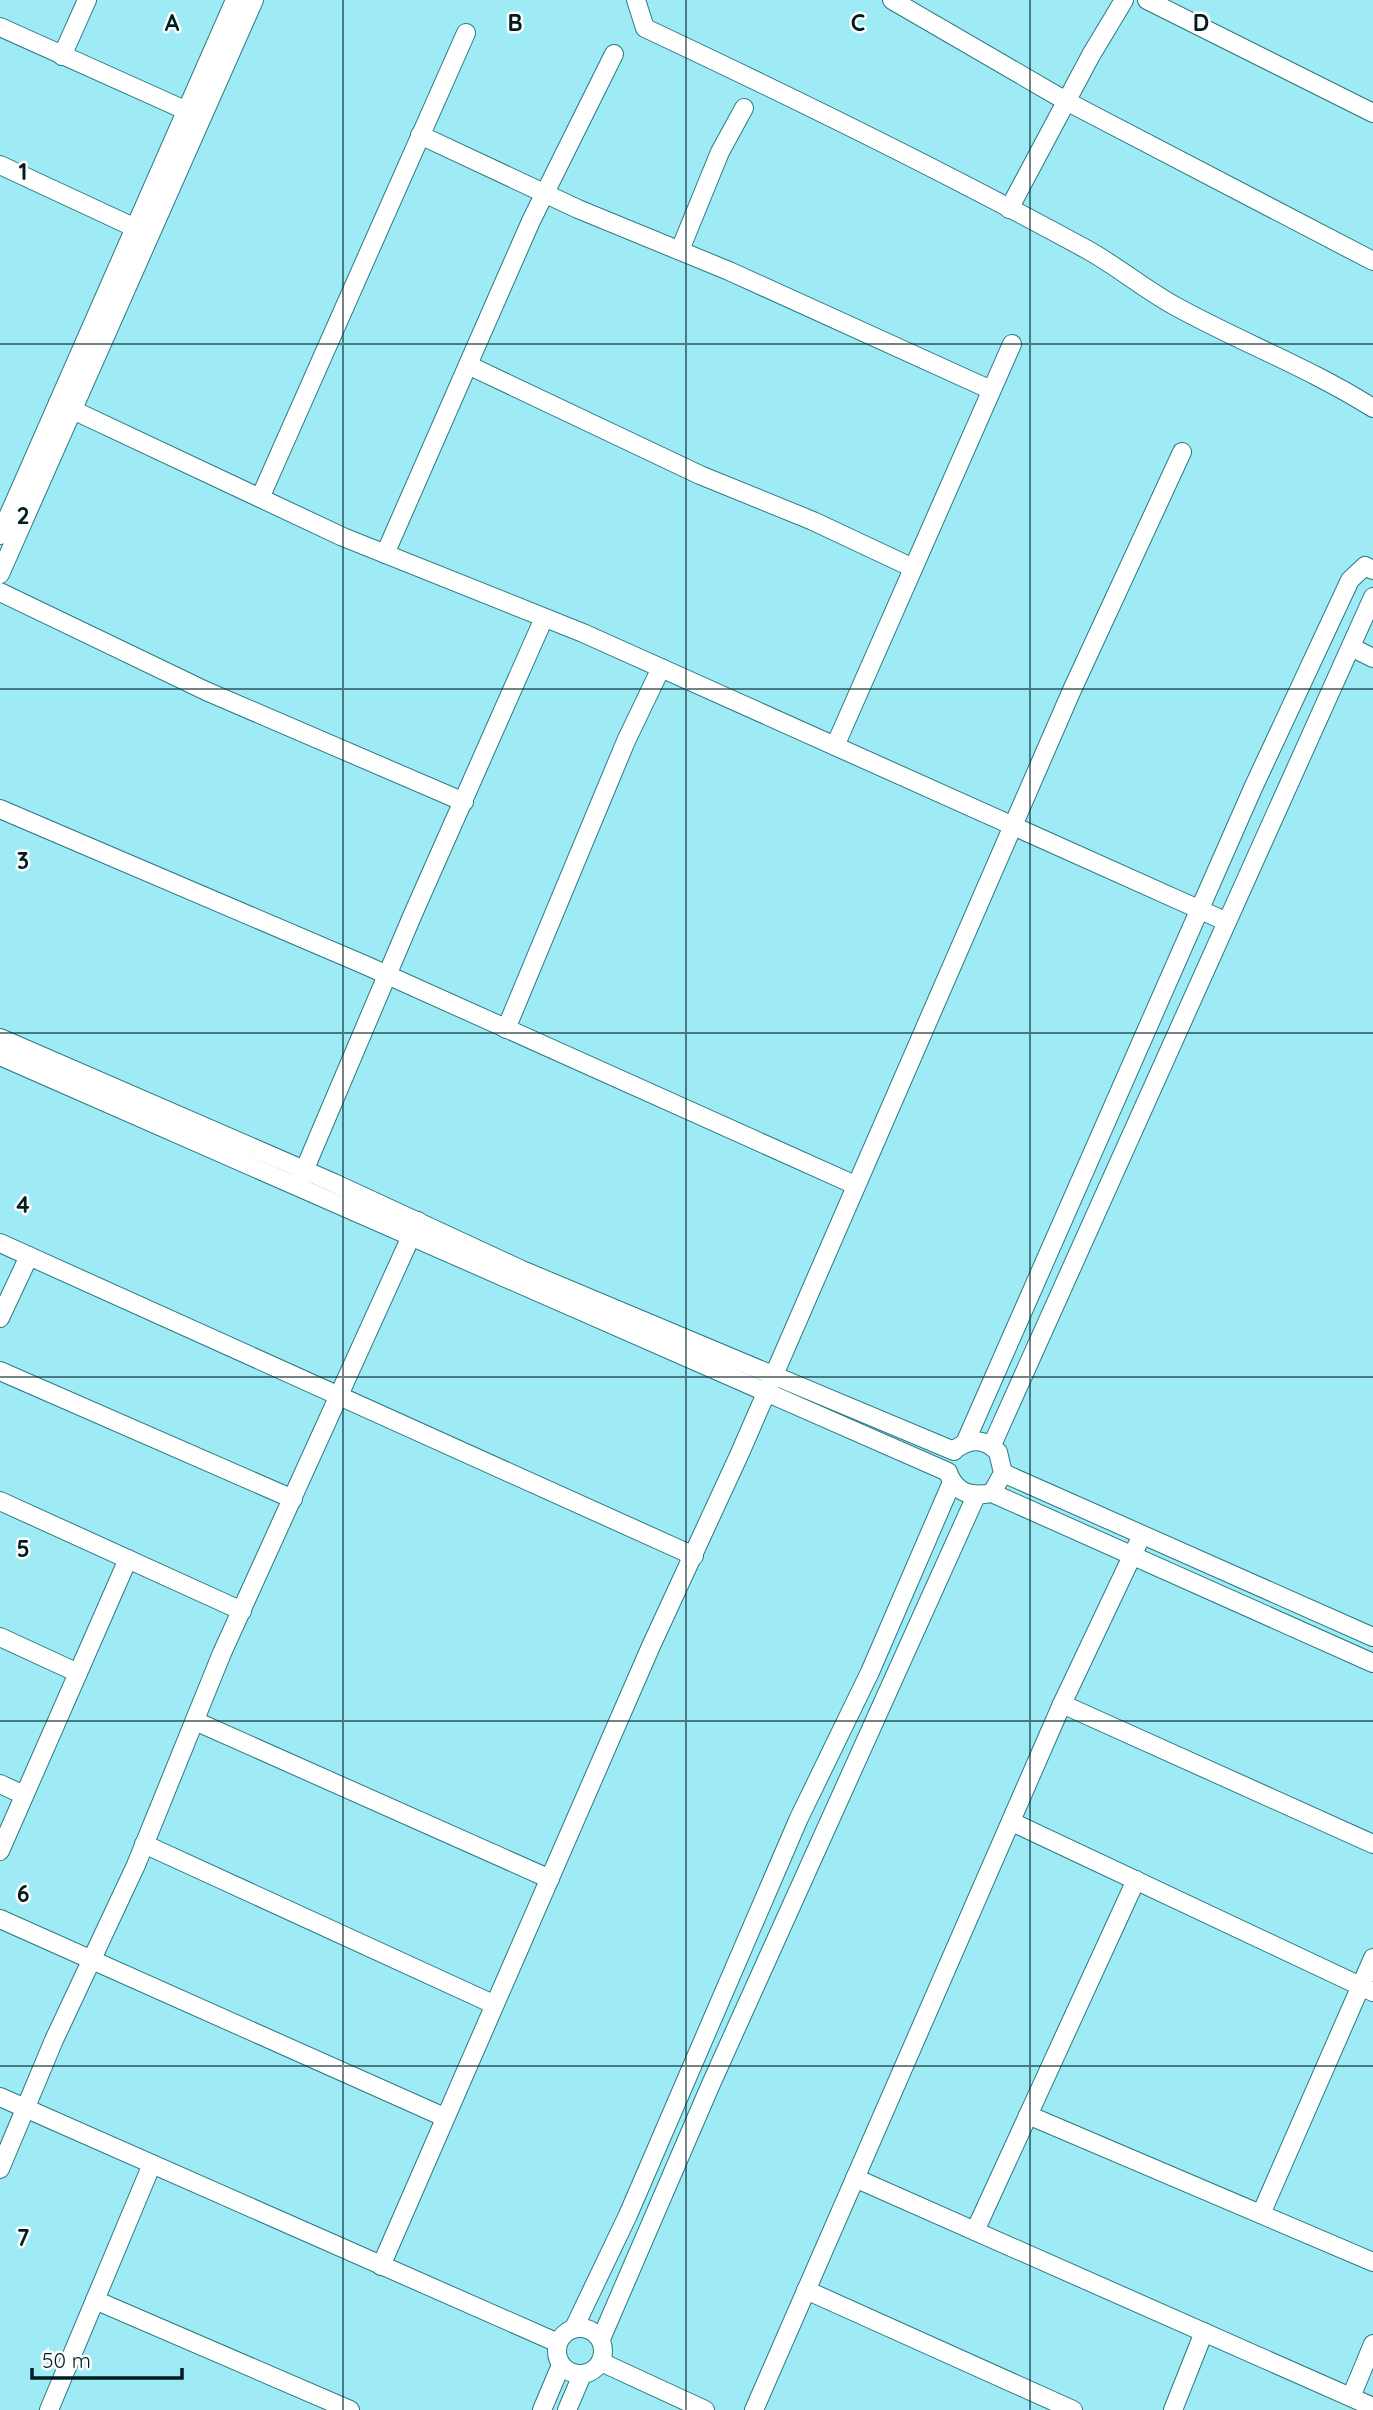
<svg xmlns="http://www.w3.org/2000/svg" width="1373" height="2410" font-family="Quicksand,sans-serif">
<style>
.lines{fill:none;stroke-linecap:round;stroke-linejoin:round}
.minor-casing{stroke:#297983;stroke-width:20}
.minor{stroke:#fff;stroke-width:18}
.grid{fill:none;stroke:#001d21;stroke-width:2;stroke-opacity:0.55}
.grid-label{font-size:23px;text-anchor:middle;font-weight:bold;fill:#001d21;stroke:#fdfdfd;stroke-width:5;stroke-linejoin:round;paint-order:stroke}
</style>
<rect width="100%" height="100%" fill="#9eebf6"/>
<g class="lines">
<!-- minor casing -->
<g class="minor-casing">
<g id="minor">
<path d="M636 0 645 28C794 98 941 170 1086 249 1117 266 1144 289 1175 306 1240 342 1310 368 1373 408"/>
<polyline points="892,0 1066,101 1373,261"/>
<polyline points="1147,0 1373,113"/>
<polyline points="0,27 196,115"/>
<polyline points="62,56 87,0"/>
<polyline points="420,135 578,209 729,271 991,390"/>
<polyline points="0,165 144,232"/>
<polyline points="1009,209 1091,55 1124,0"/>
<polyline points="680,250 720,152 744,108"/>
<polyline points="468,365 700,475 813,521 913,568"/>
<polyline points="58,403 343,537 583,633 1225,921"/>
<polyline points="260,498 466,33"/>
<polyline points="0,535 235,0"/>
<polyline points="385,554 531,221 614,54"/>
<polyline points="0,574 254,0"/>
<polyline points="0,592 206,691 464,802"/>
<polyline points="1351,647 1373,658"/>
<polyline points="835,746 1012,344"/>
<polyline points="0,809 365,965 855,1185"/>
<polyline points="506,1029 626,741 661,668"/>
<polyline points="0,1038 334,1183 522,1270 954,1451"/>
<polyline points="0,1056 948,1472"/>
<polyline points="301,1178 413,914 544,618"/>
<polyline points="0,1243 694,1556"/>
<polyline points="0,1318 29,1256"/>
<polyline points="0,1371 293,1499"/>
<polyline points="965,1443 1253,788 1350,580 1365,566 1373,570"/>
<polyline points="992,1445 1373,597"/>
<path d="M957 1448C972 1438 985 1439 998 1452L1003 1473 992 1493"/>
<path d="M948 1473C957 1494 971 1497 992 1493L1373 1663"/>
<polyline points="1003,1473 1373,1637"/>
<polyline points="0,1501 242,1611"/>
<polyline points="0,1637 78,1673"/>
<polyline points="1062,1704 1373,1844"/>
<polyline points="195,1721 550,1879"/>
<polyline points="0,1784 24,1795"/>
<polyline points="1012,1822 1373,1992"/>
<polyline points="144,1844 493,2004"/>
<polyline points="0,1851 128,1559"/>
<polyline points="0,1919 444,2117"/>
<polyline points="0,2097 558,2343"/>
<polyline points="1028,2115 1373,2262"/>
<polyline points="0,2169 54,2040 136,1865 222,1653 418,1221"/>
<polyline points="855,2178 1373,2407"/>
<polyline points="1261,2214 1373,1958"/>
<polyline points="975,2231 1136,1880"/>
<polyline points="381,2266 651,1646 740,1453 1072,690 1182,452"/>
<polyline points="806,2290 1073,2410"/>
<polyline points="95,2300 350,2410"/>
<circle cx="580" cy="2351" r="23"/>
<polyline points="574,2328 628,2215 799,1818 870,1672 952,1482"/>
<polyline points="601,2339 711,2084 976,1496"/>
<polyline points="601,2362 705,2410"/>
<polyline points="1351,2397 1373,2344"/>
<polyline points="49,2410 152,2164"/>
<polyline points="542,2410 561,2365"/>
<polyline points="567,2410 582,2375"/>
<polyline points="754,2410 1062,1704 1142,1535"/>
<polyline points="1173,2410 1204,2332"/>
</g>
</g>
<!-- minor -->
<use href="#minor" class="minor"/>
</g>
<!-- grid -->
<path class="grid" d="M343 0V2410M686 0V2410M1030 0V2410M0 344H1373M0 689H1373M0 1033H1373M0 1377H1373M0 1721H1373M0 2066H1373"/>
<g class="grid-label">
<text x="172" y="31">A</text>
<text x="515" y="31">B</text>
<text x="858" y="31">C</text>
<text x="1201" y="31">D</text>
<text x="23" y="180">1</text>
<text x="23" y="524">2</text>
<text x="23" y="869">3</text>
<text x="23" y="1213">4</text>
<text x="23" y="1557">5</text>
<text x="23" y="1902">6</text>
<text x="23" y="2246">7</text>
</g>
<!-- scale -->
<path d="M32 2368v10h150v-10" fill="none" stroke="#001d21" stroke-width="3.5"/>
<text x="42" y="2368" font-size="21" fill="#001d21" stroke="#fdfdfd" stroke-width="5" paint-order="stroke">50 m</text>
</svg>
